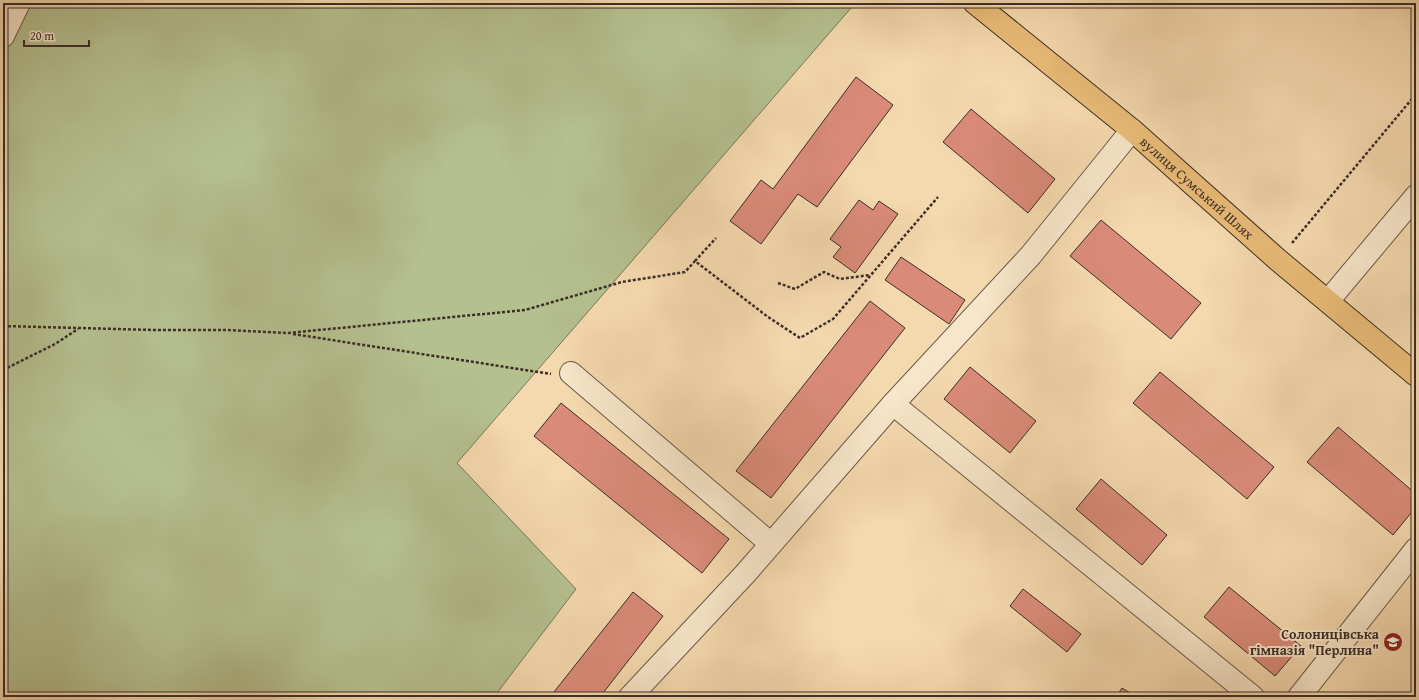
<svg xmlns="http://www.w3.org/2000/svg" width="1419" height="700" font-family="'Gentium Book Plus',serif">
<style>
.green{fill:#b5c08f;stroke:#78775c}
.building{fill:#da8b78;stroke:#3b2e29}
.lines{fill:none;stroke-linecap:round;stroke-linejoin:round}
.minor-casing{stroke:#6a594a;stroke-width:24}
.major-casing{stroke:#3b2e29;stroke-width:24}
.path{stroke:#3b2e29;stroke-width:2.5;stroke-dasharray:3 2;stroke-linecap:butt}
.minor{stroke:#f8e6ca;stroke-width:22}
.major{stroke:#eabc77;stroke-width:22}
.labels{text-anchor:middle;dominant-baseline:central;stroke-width:4;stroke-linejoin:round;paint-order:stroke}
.street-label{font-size:14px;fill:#3b2e29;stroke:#f8e6ca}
.poi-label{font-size:14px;font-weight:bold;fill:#3b2e29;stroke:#f8e6ca;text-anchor:end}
</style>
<rect width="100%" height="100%" fill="#f5d9ae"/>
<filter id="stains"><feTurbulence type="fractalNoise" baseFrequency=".005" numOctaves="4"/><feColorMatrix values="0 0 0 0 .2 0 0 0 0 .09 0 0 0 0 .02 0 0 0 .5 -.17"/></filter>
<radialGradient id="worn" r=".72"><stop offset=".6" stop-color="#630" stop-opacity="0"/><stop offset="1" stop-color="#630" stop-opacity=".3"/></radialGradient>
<!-- green -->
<polygon class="green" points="3,3 845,3 851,8 457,463 576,589 494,697 3,697"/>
<!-- building -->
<g class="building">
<polygon points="856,77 893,105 817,207 798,194 761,244 730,221 761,180 773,189"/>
<polygon points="971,109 1055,179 1028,213 943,142"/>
<polygon points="859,200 873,210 879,201 898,214 855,273 833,257 841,247 830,239"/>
<polygon points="1101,220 1201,303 1171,339 1070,256"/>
<polygon points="901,257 965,300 949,324 885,280"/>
<polygon points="870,301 905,328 771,498 736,471"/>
<polygon points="970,367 1036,421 1010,453 944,399"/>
<polygon points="1160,372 1274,467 1247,499 1133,403"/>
<polygon points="561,403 729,539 702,573 534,436"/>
<polygon points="1338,427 1416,494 1416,507 1393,535 1307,462"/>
<polygon points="1101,479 1167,535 1142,565 1076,509"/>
<polygon points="1229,587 1301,646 1275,676 1204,617"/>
<polygon points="1023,589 1081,634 1067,652 1010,606"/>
<polygon points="633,592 663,616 600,697 550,697"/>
<polygon points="1122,688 1137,697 1116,697"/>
</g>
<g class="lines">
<!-- minor casing -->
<g class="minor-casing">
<g id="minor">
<polyline points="3,36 19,3"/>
<polyline points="1328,301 1416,196"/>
<polyline points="571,373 771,544"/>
<polyline points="893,404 1253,697"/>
<polyline points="630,697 745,574 893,404 1031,255 1132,130"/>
<polyline points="1299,697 1416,549"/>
</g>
</g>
<!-- major casing -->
<g class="major-casing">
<g id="major">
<path id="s1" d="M975 3 1132 130 1278 260 1416 375"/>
</g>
</g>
<!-- path -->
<g class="path">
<polyline points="1292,243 1416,94"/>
<polyline points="695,261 716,238"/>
<polyline points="778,283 795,289 824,272 840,279 870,275"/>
<polyline points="3,326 154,330 226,330 288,333"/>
<polyline points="288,333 525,310 622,282 685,272 695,261 768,317 800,338 833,319 938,197"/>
<polyline points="293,334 551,374"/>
<polyline points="3,370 55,344 78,329"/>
</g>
<!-- minor -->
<use href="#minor" class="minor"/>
<!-- major -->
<use href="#major" class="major"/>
</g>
<!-- icons -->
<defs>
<g id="school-disc" transform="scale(1)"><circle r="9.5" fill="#8f2418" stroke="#f8e6ca"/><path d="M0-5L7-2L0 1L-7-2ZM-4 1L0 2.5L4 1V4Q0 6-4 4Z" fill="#fff"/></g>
</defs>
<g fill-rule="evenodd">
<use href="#school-disc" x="1393" y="642"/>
</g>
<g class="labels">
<!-- street labels -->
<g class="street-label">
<text stroke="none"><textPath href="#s1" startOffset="289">вулиця Сумський Шлях</textPath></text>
</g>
<!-- poi labels -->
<g class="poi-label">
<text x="1379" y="634">Солоницівська<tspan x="1379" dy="16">гімназія "Перлина"</tspan></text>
</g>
</g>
<!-- margin -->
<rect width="1419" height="700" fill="none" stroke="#f5d9ae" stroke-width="16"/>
<rect x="4" y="4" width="1411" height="692" fill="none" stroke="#3b2e29" stroke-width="2"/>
<rect x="8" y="8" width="1403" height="684" fill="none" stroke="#3b2e29"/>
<!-- scale -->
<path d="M24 40v6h65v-6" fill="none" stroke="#3b2e29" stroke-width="2"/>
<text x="30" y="40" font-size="12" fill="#3b2e29" stroke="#f8e6ca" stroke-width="3" paint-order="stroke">20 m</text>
<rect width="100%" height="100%" filter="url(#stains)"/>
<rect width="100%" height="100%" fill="url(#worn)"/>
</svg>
